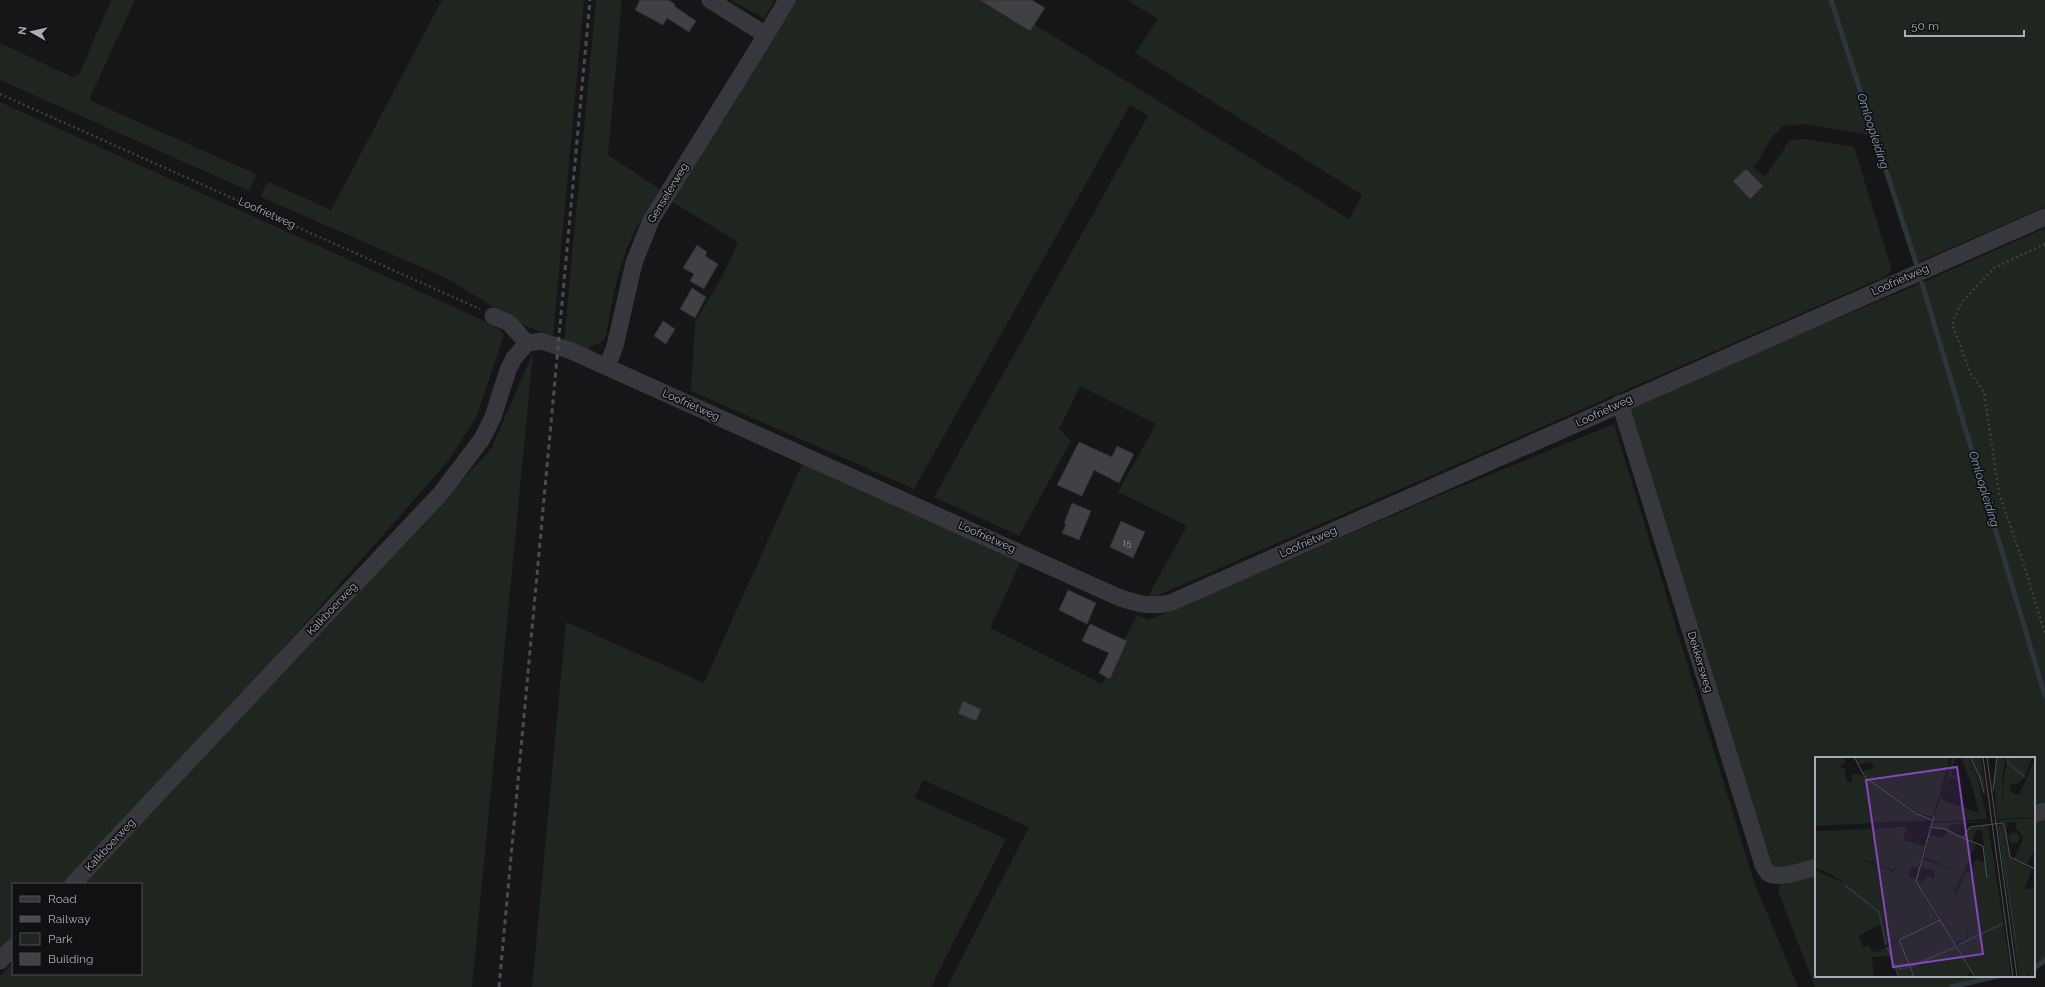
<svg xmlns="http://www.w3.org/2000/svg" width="2045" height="987" font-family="Raleway,sans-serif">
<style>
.green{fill:#1e261f}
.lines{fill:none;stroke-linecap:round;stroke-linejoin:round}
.stream{stroke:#2c353c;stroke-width:5}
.building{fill:#404145;stroke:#303034}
.path{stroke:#3d3f44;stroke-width:2.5;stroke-dasharray:2 3;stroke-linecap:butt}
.minor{stroke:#37383d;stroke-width:17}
.rail{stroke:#4a4c52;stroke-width:3;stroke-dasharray:5 4;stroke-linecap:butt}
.labels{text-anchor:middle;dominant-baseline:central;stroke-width:3.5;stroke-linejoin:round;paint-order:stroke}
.number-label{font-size:9px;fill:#8e929b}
.street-label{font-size:11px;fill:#a8adb8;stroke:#111113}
.water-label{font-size:12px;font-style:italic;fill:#7f9bb3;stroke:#111113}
.inset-river{fill:none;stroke:#2c353c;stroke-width:2}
.inset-road{fill:none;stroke:#505258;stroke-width:1}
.view{fill:#8446be;fill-opacity:0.15;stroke:#8446be;stroke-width:2}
.inset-edge{fill:none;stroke:#a8adb8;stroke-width:2}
</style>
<rect width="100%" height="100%" fill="#161618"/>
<!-- green -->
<g class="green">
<polygon points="111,0 135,0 91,95 91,101 254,173 256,176 249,191 0,80 0,43 66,74 73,77 80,73"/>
<polygon points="442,0 584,0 553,336 523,325 446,278 261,197 263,190 269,182 331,210"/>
<path d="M596 0H622L608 155 660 189C652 202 643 215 636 229 619 261 612 299 606 336L600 343 590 346 589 351 564 342Z"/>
<polygon points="730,0 775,0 764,18"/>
<polygon points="794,0 995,0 1349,219 1362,195 1135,53 1158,19 1127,0 2045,0 2045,207 1916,263 1875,136 1805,124 1783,126 1773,136 1756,164 1753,166 1765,177 1790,140 1804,139 1854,147 1891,267 1890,272 1886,276 1152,598 1148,596 1187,526 1118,492 1156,424 1080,386 1059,429 1071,441 1019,536 934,497 1148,116 1130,105 914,489 691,391 695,322 722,277 738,242 671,201"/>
<polygon points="0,102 487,322 499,329 504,335 476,418 449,460 226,713 67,884 13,884 13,942 0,956"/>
<polygon points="2045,228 2045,806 2034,809 2034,758 1816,758 1816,865 1770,869 1628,406 1922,283"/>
<polygon points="533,353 472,987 0,987 0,976 13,963 13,974 141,974 141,884 84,884 491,449"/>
<polygon points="1614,424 1754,882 1798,987 947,987 1029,827 923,780 915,798 1006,839 931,987 532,987 566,622 704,683 802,464 1021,561 990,628 1102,684 1137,615 1149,620 1440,495"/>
<polygon points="2045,817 2045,965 2034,968 2034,820"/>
<polygon points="1816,875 1816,976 1998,976 1951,987 1815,987 1778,891 1779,886 1784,883"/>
</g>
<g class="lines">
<!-- stream -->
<g class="stream">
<polyline points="1831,0 1916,263"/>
<polyline points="1922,283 2045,696"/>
<polyline points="2036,967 2045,960"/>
<polyline points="1951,987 1998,976"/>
</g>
</g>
<!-- building -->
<g class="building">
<polygon points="640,0 668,0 675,4 674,6 696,21 689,32 667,18 663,25 635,10"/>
<polygon points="980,0 1032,0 1045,8 1030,31"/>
<polygon points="1746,169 1763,186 1750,199 1733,181"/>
<polygon points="697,245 707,252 705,256 718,264 704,289 690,281 694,274 683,268"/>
<polygon points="692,288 706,297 695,318 680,309"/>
<polygon points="663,321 675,329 666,344 654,336"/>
<polygon points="1079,442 1112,457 1117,446 1134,454 1119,483 1094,470 1082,496 1057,485"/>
<polygon points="1072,503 1091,511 1079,540 1062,533 1066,524 1064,523"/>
<polygon points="1121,521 1145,532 1133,558 1110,547"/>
<polygon points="1068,590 1096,603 1087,624 1059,610"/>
<polygon points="1090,624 1127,641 1110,679 1099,673 1109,653 1082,641"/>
<polygon points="963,701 981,709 976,721 958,713"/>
</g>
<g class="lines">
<!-- path -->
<g class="path">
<polyline points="0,94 480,309"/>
<polyline points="2045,244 1994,268 1961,303 1952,324 1971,374 1984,392 1999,493 2026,571 2045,635"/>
</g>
<!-- minor -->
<g class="minor">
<polyline points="766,35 787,0"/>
<polyline points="493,316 509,323 527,343"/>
<polyline points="607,367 615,346 634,263 651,220 766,35 710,0"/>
<path d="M1620 403 1763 865C1764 867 1766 871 1768 873 1778 880 1805 870 1816 867"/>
<polyline points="2034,814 2045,811"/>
<path d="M73 884 441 493 482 439 493 417 508 370 514 358 527 343 541 341 569 350 1118 597C1137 604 1151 607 1170 603L2045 217"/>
<polyline points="0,961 13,947"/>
</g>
<!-- rail -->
<polyline class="rail" points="499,987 590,0"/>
</g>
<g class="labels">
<!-- number labels -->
<g class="number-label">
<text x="1127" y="543">15</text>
</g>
<!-- street labels -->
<g class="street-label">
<text transform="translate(668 193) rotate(-59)">Genselerweg</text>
<text transform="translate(267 213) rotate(24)">Loofrietweg</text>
<text transform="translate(1900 280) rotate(-24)">Loofrietweg</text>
<text transform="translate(691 405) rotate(24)">Loofrietweg</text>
<text transform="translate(1604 411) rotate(-25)">Loofrietweg</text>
<text transform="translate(987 537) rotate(24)">Loofrietweg</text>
<text transform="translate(1308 542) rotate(-24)">Loofrietweg</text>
<text transform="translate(332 609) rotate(-47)">Kalkboerweg</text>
<text transform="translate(1700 662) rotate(73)">Dekkersweg</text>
<text transform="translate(110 845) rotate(-47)">Kalkboerweg</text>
</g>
<!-- water labels -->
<g class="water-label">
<text transform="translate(1873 131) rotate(72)">Omloopleiding</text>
<text transform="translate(1984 489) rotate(73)">Omloopleiding</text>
</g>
</g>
<!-- overview -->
<g transform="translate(1815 757)">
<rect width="220" height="220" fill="#161618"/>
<path d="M0 0H29L30 5 25 9 30 12 32 25H37V17L47 18 107 61 116 63 0 69ZM40 0H135L118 60 105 57 51 20 47 15 59 11 57 5 44 8ZM137 0H141L136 18 153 25 134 20 129 36ZM146 0H153L161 13 172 62 118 65 127 36V43L164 56 157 29ZM156 0H166L171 37ZM183 0H190V4L187 21 189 58 188 26 192 5 209 20 203 27 195 28 196 35 204 38 220 2V60L182 62 179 23ZM192 0H217L210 19 193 6ZM220 61V96L217 97 212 108 199 102 207 84V78L200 71 202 65H192L193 71 182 63ZM172 64 135 68 133 73 117 68 118 66ZM182 67 189 69 195 101 217 112 210 131 215 133 220 128V220L219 213V220H214L212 213V220H204ZM184 70 185 71 205 208 199 177ZM173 68 194 202 196 220H161L142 189 153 183V175L148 174 152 176V182L140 186 102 123 109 125 111 119 118 121 120 114 106 110 108 102 146 116 109 100 115 78 129 81 132 74 161 87 139 136 141 137 151 115 155 116 161 102 170 106 173 123 167 73 161 74 157 84 150 80 154 71ZM92 70 88 83 109 89 103 111 97 109 93 119 100 122 123 163 74 187 71 188 67 166 44 179 48 190 54 188 57 194 62 195 83 184 98 220H84L75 199 57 200 59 220H0V113L31 127 14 116 0 111V83H2L0 74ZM25 94 78 113 82 105 79 115ZM193.5 81a5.5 5.5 0 1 1 11 0a5.5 5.5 0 1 1-11 0ZM125 164 156 215 151 220H99L85 183Z" fill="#1e261f" fill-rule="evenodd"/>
<path d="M184 69 185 71 205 208 199 177Z" fill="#2c353c"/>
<path class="inset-river" d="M192 0 193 6 210 20M30 128 64 155 71 188M143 188 187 167M72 190 84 220M80 209 86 212 94 210M95 210 140 190"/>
<path class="inset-road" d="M39 0 50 20 102 57 117 63M155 0 164 18 169 36M168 0 198 220M172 0 202 220M178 34 182 0M119 59 101 124 160 220M116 70 130 72 148 81 155 70 187 66 190 71 195 100 220 112M148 81 168 89 172 121M99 220 84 183 125 163"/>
<path class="view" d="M142 10 168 197 78 210 51 23Z"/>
<rect width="220" height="220" class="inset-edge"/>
</g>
<!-- legend -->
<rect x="12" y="883" width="130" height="92" fill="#111113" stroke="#4d4f55"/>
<rect x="20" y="896" width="20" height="6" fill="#37383d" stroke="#4d4f55"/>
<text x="48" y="903" font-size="12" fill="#a8adb8">Road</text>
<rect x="20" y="916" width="20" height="6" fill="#4a4c52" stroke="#4d4f55"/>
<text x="48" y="923" font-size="12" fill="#a8adb8">Railway</text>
<rect x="20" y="933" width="20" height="12" fill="#1e261f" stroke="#4d4f55"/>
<text x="48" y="943" font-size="12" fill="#a8adb8">Park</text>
<rect x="20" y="953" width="20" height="12" fill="#404145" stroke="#4d4f55"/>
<text x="48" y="963" font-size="12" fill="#a8adb8">Building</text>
<!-- north arrow -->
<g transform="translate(32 32) rotate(278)" stroke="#111113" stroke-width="3" paint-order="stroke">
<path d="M0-3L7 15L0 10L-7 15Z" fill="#a8adb8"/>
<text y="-6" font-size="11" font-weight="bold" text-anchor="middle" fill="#a8adb8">N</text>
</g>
<!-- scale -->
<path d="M1905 30v6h119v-6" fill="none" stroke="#a8adb8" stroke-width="2"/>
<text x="1911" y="30" font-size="12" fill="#a8adb8" stroke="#111113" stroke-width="3" paint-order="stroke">50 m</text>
</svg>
